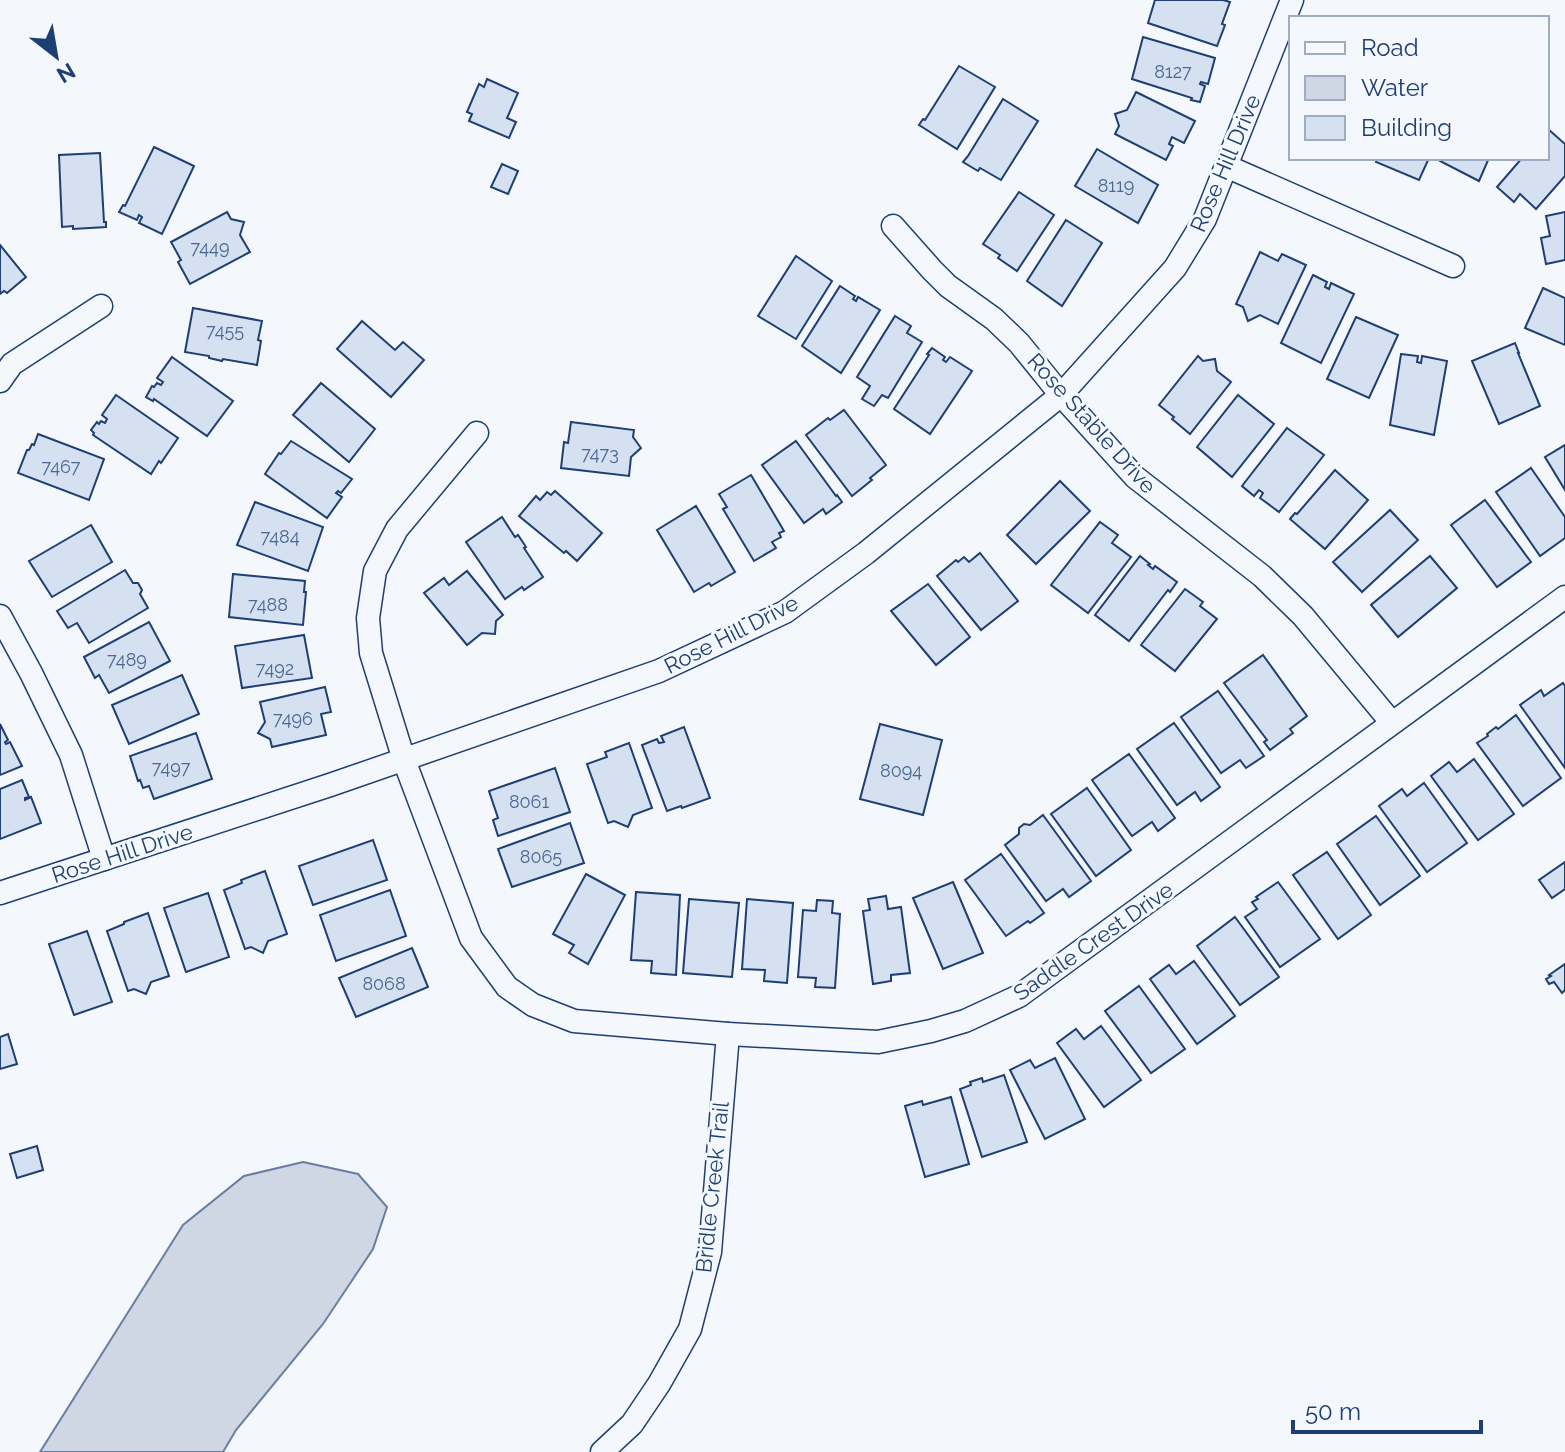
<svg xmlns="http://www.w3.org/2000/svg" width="1565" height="1452" font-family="Raleway,sans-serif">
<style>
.water{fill:#cfd7e4;stroke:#687fa3;stroke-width:2}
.building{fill:#d5e0f0;stroke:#1d3f73;stroke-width:2}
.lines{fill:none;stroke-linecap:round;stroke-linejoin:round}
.minor-casing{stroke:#1d3f73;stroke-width:25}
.minor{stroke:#f4f7fb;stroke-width:22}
.labels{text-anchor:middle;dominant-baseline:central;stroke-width:6;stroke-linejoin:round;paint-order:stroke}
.number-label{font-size:18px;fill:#4b6792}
.street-label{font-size:22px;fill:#1d3f73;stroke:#f4f7fb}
</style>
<rect width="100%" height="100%" fill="#f4f7fb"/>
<!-- water -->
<polygon class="water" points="303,1162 358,1174 387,1207 373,1249 323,1324 236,1430 223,1452 40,1452 183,1225 244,1176"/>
<!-- building -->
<g class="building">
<polygon points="1155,0 1223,0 1230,2 1222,24 1225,25 1217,46 1148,23"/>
<polygon points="1143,37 1215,58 1208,84 1201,82 1200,84 1205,86 1200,102 1191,100 1192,98 1132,79"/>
<polygon points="959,66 995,87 957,149 919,125 923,119 925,120"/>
<polygon points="487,79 518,93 507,118 516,122 509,138 469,121 472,114 467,112 479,84 484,87"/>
<polygon points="1136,92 1195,121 1184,143 1172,137 1169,144 1173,146 1166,160 1115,134 1119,126 1115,114 1127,110"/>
<polygon points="1003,99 1038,121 1001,180 980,168 978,171 963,162 968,156"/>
<polygon points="1548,129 1565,144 1565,176 1536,209 1520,194 1514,202 1497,187 1522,158 1547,158"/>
<polygon points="154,147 194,166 162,234 139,223 142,217 139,215 137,220 119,212 123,205 125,206"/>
<polygon points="1097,149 1158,185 1138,223 1075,186"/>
<polygon points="100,153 104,222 106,222 106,227 73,229 73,226 62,227 59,155"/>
<polygon points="1377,158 1429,158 1419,180 1376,162"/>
<polygon points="1441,158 1489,158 1479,181 1440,161"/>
<polygon points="502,164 518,171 508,194 491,187"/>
<polygon points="1019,192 1054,215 1017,271 998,258 1000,255 983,244"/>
<polygon points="227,212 231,219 244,222 240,235 250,252 190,284 178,262 181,260 171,242"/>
<polygon points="1565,212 1565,260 1546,264 1541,238 1550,236 1546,216"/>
<polygon points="1066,220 1102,243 1062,306 1027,281"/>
<polygon points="0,245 26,277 7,293 4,291 0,294"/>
<polygon points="1260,252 1278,261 1282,254 1306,265 1278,324 1260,315 1248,321 1243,307 1236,304"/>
<polygon points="796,256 832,281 796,339 758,316"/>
<polygon points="1313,275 1327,282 1325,287 1329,289 1331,283 1354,294 1321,363 1281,343"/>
<polygon points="840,286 855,296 853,299 856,301 858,297 880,310 841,373 802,346"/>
<polygon points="1543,288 1565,298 1565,345 1525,328"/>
<polygon points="193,308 262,321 258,340 261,341 257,365 223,359 222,361 209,358 209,356 185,352"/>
<polygon points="895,316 911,326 907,333 922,342 888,398 882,395 874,406 862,399 870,386 857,377"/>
<polygon points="1356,317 1398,335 1369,398 1327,379"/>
<polygon points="362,321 395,350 403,342 424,360 391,397 337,349"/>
<polygon points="1515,343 1519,353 1518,353 1540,406 1499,424 1472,361"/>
<polygon points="932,348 945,357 943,360 946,362 950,357 972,371 930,434 894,409 929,355 927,354"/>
<polygon points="1401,354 1418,356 1417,362 1421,363 1422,356 1447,361 1434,435 1390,425"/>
<polygon points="1198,356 1203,361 1215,359 1217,371 1231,382 1190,434 1172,419 1174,417 1159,405"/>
<polygon points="172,357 233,401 207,436 154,399 153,401 146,397 152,386 154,387 157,383 161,385 163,382 157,378"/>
<polygon points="321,383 375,429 349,462 293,415"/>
<polygon points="116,395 178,438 161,463 159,461 151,474 93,435 94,433 91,430 97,422 99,424 101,421 105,423 107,419 102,415"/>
<polygon points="1238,395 1274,424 1232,477 1197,447"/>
<polygon points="844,410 886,465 870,478 872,480 852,496 806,435 828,418 830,420"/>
<polygon points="571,422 634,430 633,437 641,448 631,457 629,476 561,468 564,442 568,443"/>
<polygon points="1287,428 1324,455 1279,512 1260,498 1263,493 1259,490 1254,496 1242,486"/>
<polygon points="38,434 104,459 89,500 18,473 27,450 29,450 32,444 34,445"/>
<polygon points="291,441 352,479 341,493 338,491 336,493 342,497 327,518 265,474 279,453 281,454"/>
<polygon points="796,441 836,496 837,495 842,502 826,514 823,509 804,523 762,465"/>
<polygon points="1565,445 1565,490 1545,457"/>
<polygon points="1531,468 1565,517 1565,538 1540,556 1496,492"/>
<polygon points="1335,470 1368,500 1325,549 1290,519 1295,513 1297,514"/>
<polygon points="751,475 784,531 779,533 781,537 772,542 776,548 754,561 723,509 727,507 719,494"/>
<polygon points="1060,481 1090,511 1036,564 1007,535"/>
<polygon points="555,491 602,533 577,561 566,551 564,553 519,516 536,496 540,500 547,492 551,495"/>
<polygon points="1485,500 1531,562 1497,587 1451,525"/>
<polygon points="255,502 323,527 308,571 237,545"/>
<polygon points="696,506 735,572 711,586 709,583 694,592 657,530"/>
<polygon points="1390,510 1418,540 1362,592 1333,562"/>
<polygon points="502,517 515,537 518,535 526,547 524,548 543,577 524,590 522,587 505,599 466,542"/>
<polygon points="1100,522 1118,535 1112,543 1131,557 1088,613 1051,585"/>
<polygon points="91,525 112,562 52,597 29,561"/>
<polygon points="980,553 1018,601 981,630 937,576 956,560 958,562 964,557 969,562"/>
<polygon points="1140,556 1150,564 1148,565 1153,569 1155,566 1177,582 1170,592 1168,590 1129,641 1095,615"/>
<polygon points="1430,556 1457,588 1398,637 1371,605"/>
<polygon points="125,570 133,583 138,583 142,590 140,594 148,608 89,643 77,623 68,628 57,611"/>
<polygon points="467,571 503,615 496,621 495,634 482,633 467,645 424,593 444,578 449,585"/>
<polygon points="233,574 305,581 304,592 306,592 303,625 229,617"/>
<polygon points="928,584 970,637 936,665 891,611"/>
<polygon points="1185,589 1203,602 1200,606 1217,619 1175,671 1141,645"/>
<polygon points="149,622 170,661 109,693 99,675 95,678 84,657"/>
<polygon points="304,635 312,678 242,688 235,646"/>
<polygon points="1263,655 1307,716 1290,729 1293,733 1270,750 1264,742 1267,740 1224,683"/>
<polygon points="182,675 199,714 129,744 112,705"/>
<polygon points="1563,683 1565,686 1565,768 1520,705 1541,690 1544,696"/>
<polygon points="325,687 331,712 321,714 326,735 272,747 270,739 258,733 265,722 260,702"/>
<polygon points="1218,691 1264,756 1246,768 1240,760 1221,773 1181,717"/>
<polygon points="1516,715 1561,778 1523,806 1477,743 1488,736 1487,734 1496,727 1498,729"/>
<polygon points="1174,723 1220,787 1201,801 1195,792 1177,805 1137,749"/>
<polygon points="0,724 8,740 5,742 6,744 10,742 22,766 0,775"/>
<polygon points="880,724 942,740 923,815 860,799"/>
<polygon points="684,727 710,798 682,808 681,806 667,811 642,745 657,739 659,743 664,742 661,736"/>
<polygon points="196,733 212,779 154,799 149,786 143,788 140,780 138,781 130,756"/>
<polygon points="629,743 652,808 633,815 628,827 614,821 608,823 587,764 607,757 605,752"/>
<polygon points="1129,754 1175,818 1158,831 1152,822 1132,836 1092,780"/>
<polygon points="1474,759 1514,814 1478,840 1431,776 1449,762 1457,772"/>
<polygon points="555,768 570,812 498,836 493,820 498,818 489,791"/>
<polygon points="22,780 29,797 25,798 25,800 31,797 41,823 0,839 0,789"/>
<polygon points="1424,783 1467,843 1427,872 1379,806 1402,789 1407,796"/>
<polygon points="1087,788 1131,850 1096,876 1051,814"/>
<polygon points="1043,815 1091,881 1069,897 1063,889 1046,901 1005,845 1019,834 1019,828 1024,824 1030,825"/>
<polygon points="1376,816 1420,876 1380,905 1337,844"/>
<polygon points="570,823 584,863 512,887 498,849"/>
<polygon points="373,840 387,880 313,905 299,866"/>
<polygon points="1327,852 1371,915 1338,939 1293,875"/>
<polygon points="1001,854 1044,913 1030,923 1028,921 1006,936 965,880"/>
<polygon points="1565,862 1565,889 1552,898 1539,880"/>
<polygon points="265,871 287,934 268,941 263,953 251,947 245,949 224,890 242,883 241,880"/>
<polygon points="586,874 625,895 588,964 569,953 574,945 553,934"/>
<polygon points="953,882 983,953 943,969 913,898"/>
<polygon points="1278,882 1320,939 1280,967 1245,917 1257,909 1252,902 1258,899 1256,897"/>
<polygon points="390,890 406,936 336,961 320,915"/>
<polygon points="636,892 680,895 676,975 651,973 652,961 631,960"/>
<polygon points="208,893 229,957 186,972 164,908"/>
<polygon points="886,896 888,909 901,907 910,973 891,975 891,981 873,984 863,911 870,910 868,899"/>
<polygon points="689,899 739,903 732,977 683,973"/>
<polygon points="747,899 793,903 787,983 764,981 765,970 742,969"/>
<polygon points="817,900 833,901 832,913 840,914 835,988 815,987 816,978 798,977 803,910 816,911"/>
<polygon points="148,913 169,976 151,982 146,994 134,989 128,991 107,931 124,924 124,922"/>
<polygon points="1235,917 1279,977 1240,1005 1197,946"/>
<polygon points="87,931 112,1002 74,1015 49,944"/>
<polygon points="412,948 428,987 356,1017 339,978"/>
<polygon points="1194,961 1235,1016 1197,1044 1150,979 1169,965 1176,974"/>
<polygon points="1565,964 1565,990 1562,993 1554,982 1549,984 1546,979 1551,976 1549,975"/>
<polygon points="1139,986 1185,1049 1151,1073 1105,1011"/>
<polygon points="1101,1026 1141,1080 1104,1107 1057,1043 1076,1029 1084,1039"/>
<polygon points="8,1034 17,1064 0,1069 0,1037"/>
<polygon points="1055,1058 1085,1119 1045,1139 1010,1070 1030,1060 1035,1068"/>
<polygon points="1004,1075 1027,1142 982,1157 960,1089 971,1085 970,1082 982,1078 983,1082"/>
<polygon points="951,1097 969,1164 925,1177 905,1106 922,1101 923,1105"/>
<polygon points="37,1146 43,1170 17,1178 10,1154"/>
</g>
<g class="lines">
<!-- minor casing -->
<g class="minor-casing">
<g id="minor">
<polyline points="1226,166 1453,266"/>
<polyline points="893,226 932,270 948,286 994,319 1019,343 1061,395 1135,477 1262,576 1303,616 1392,723"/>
<polyline points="0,381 12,364 101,306"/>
<polyline points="477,433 397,529 375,571 368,618 371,653 404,760 471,938 507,987 533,1005 574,1021 728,1034 878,1042 931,1031 965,1021 1019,996 1565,597"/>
<polyline points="0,616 31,673 71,755 104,859"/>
<polyline points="0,893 330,785 659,671 785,612 866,553 1061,395 1175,268 1205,219 1292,0"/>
<polyline points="602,1452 632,1424 659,1384 690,1329 710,1252 728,1034"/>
</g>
</g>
<!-- minor -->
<use href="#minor" class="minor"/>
</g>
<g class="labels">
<!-- number labels -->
<g class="number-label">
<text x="1173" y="71">8127</text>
<text x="1116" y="185">8119</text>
<text x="210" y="247">7449</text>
<text x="225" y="330">7455</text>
<text x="600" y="453">7473</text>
<text x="61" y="466">7467</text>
<text x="280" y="536">7484</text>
<text x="268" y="604">7488</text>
<text x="127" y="659">7489</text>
<text x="275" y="668">7492</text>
<text x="293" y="718">7496</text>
<text x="171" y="767">7497</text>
<text x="901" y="770">8094</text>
<text x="529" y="801">8061</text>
<text x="541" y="856">8065</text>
<text x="384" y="983">8068</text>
</g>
<!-- street labels -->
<g class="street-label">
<text transform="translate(1225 163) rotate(-67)">Rose Hill Drive</text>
<text transform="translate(1092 423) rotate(48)">Rose Stable Drive</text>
<text transform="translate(731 634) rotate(-27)">Rose Hill Drive</text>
<text transform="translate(122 853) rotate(-18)">Rose Hill Drive</text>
<text transform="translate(1093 941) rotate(-35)">Saddle Crest Drive</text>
<text transform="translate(712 1187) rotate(-84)">Bridle Creek Trail</text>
</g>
</g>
<!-- legend -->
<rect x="1289" y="16" width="260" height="144" fill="#f4f7fb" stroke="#9eadc5" stroke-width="2"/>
<rect x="1305" y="42" width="40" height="12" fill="#f4f7fb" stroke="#9eadc5" stroke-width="2"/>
<text x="1361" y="56" font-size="24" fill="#1d3f73">Road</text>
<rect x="1305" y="76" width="40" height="24" fill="#cfd7e4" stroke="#9eadc5" stroke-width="2"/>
<text x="1361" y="96" font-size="24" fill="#1d3f73">Water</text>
<rect x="1305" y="116" width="40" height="24" fill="#d5e0f0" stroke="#9eadc5" stroke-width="2"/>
<text x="1361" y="136" font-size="24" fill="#1d3f73">Building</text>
<!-- north arrow -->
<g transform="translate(56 56) rotate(149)" stroke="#f4f7fb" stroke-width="6" paint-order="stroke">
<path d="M0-6L14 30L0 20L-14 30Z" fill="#1d3f73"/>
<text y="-12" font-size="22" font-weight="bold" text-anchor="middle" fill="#1d3f73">N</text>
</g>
<!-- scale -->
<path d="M1293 1420v12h188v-12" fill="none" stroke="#1d3f73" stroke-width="4"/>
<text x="1305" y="1420" font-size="24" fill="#1d3f73" stroke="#f4f7fb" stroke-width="6" paint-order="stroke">50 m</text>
</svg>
